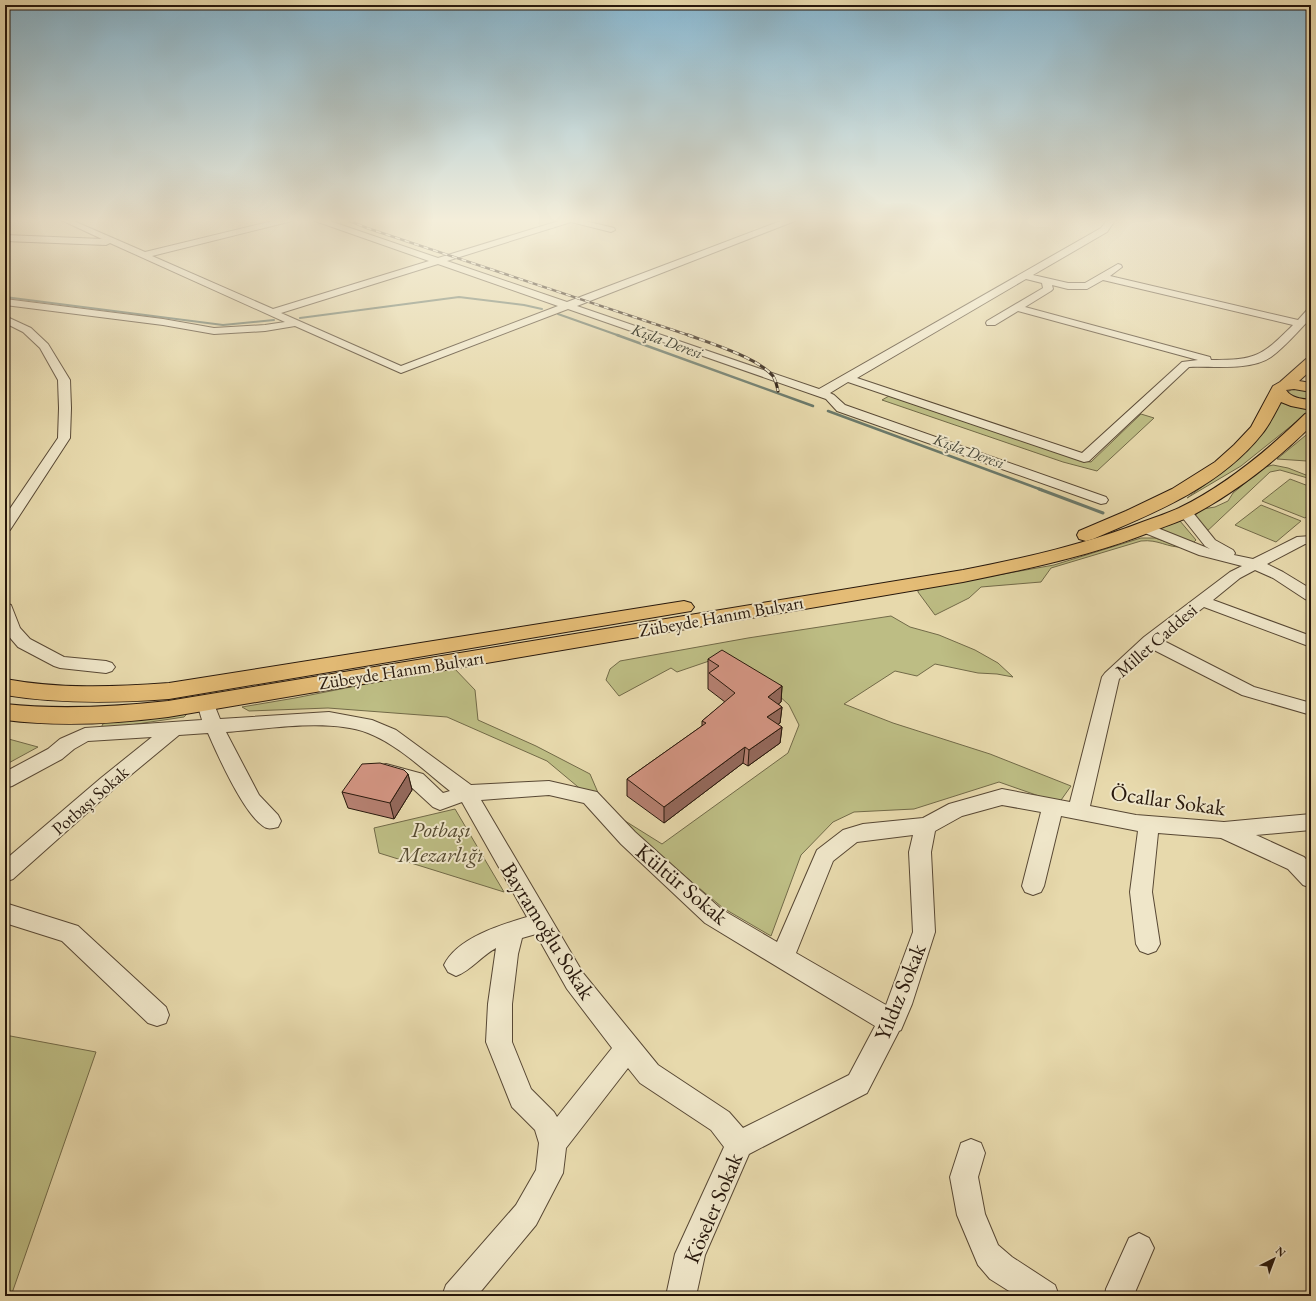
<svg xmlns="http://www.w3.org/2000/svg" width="1316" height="1301" font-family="'EB Garamond',serif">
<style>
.green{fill:#bdbd84;stroke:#726a48}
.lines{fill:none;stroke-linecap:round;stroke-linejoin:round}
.stream-far2{stroke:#6b796a;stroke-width:2}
.stream-far1{stroke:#6b796a;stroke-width:2.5}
.stream{stroke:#6b796a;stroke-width:3}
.minor-casing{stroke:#584834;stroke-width:2}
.highway-casing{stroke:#28180c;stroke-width:2}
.minor{fill:#efe6c9;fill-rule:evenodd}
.highway{fill:#e4bc76;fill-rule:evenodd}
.rail-far1-casing{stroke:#28180c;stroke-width:2.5}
.rail-casing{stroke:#28180c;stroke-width:3}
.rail-far1{stroke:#efe6c9;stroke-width:1.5;stroke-dasharray:5;stroke-linecap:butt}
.rail{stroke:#efe6c9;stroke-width:2;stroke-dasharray:6;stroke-linecap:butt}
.wall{fill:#b68172;stroke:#28180c}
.shaded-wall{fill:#94695c;stroke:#28180c}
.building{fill:#d49684;stroke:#28180c}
.labels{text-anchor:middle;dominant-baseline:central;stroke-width:4;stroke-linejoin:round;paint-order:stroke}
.far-water-label{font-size:16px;font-style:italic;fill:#49493b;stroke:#efe6c9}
.street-label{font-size:18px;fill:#28180c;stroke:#efe6c9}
.near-street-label{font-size:22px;fill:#28180c;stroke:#efe6c9}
.near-park-label{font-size:22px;font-style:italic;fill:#554a30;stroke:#efe6c9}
</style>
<rect width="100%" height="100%" fill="#e7d9ac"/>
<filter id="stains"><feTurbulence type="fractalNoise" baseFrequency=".005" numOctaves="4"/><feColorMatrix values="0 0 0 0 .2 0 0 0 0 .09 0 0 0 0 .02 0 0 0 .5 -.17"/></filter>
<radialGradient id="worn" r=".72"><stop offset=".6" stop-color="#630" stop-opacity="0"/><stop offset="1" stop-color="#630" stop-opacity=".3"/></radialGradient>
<!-- green -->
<g class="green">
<polygon points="1292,389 1311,391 1311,402 1301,400 1288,394 1288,392"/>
<polygon points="889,396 1082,461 1091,462 1141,414 1154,418 1097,471 1063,462 882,400"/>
<polygon points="1282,399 1311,410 1241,466 1187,498 1234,463 1265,425"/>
<polygon points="1311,431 1311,458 1307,461 1277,459"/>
<polygon points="1273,465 1288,468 1311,477 1311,479 1280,470 1270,472 1203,535 1194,516 1203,509 1215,507 1228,501 1233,493 1265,467"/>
<polygon points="1290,479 1311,487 1311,513 1305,518 1262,501"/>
<polygon points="1261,505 1301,521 1276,542 1235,525"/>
<polygon points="1180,521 1196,540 1192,544 1157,529"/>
<path d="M1141 538H1155L1183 547C1167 548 1159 539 1141 541L1051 568 1041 582 981 587 969 598 935 615 918 592V589L924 588 1054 565Z"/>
<polygon points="891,616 910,627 939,635 975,650 998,663 1013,677 997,674 978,673 935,664 917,676 895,671 844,704 893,723 990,754 1071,786 1059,803 999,782 914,809 854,812 833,822 801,855 771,936 723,908 547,761 447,717 328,708 249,711 242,707 295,698 453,667 475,690 478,720 536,746 590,774 599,795 622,819 662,844 788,753 799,725 789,705 776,693 715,659 677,672 671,668 619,696 606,680 610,669 620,661 748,638"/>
<polygon points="188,713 184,717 103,729 102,725 107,721"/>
<polygon points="5,738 38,747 5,765"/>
<polygon points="455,809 504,892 379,853 374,828"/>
<polygon points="5,1035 96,1052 11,1296 5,1296"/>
</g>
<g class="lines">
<!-- stream-far2 -->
<g class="stream-far2">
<polyline points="5,297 223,325 274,320"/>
<polyline points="558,314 620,336"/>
<polyline points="300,318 459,297 524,305 542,309"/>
</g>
<!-- stream-far1 -->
<g class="stream-far1">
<polyline points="617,335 813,406"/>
<polyline points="828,411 1042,490"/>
</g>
<!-- stream -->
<polyline class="stream" points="1039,489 1103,513"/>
<!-- minor casing -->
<g class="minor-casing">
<g id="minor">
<path d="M59 219H69L145 252 281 219H293L292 221 152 256 273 309 429 261 315 221 314 219H324L438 258 565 219H577L614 228 615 230 611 232 571 222 447 261 567 302 786 219H796L795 221 577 306 819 389 1101 228 1108 219H1116L1107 232 1033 275 1068 283H1085L1118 264 1121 265 1122 267 1110 276 1298 320 1307 310 1311 309V318C1298 331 1286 346 1271 357 1251 371 1213 366 1189 367L1089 461 1084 462 848 382 830 393 834 395 845 405 1106 497 1108 500 1106 503 1101 504 837 411 826 399 568 309 401 373 295 326 265 331 214 334 163 325 5 305V299L163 319 214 328 265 325 285 322 110 243 106 245 5 241V235L102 239ZM438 264 558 306 401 366 281 313ZM1026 279 1042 283 1043 288 987 321 986 323 987 325H995L1018 311 1198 360 1182 362 1082 453 857 378ZM1103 280 1293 325C1261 357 1256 360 1211 360L1210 357 1025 307 1051 291 1053 289 1052 285 1068 289H1087Z"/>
<polygon points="5,316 31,328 48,344 70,380 71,408 70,438 10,530 5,531 5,516 58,438 59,408 58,380 40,348 23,332 5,323"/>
<path d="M1185 508 1190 509 1215 540 1233 550 1235 553 1234 555 1253 559 1297 537 1311 536V544H1305L1267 564 1283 572 1311 589V601L1305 599 1273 578 1255 570 1240 578 1213 600 1311 636V647L1204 607 1162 640 1254 687 1311 703V715L1242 695 1152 649 1119 679 1090 806 1136 815 1224 822 1311 814V830L1256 835 1304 857 1311 865V888L1303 885 1288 869 1221 838 1158 833 1152 892 1160 944 1156 951 1148 954 1140 951 1136 944 1130 892 1138 831 1061 816 1044 886 1041 892 1033 895 1025 892 1022 886 1041 812 1002 805 962 816 935 831 931 852 935 932 912 1004 901 1030 899 1031 867 1093 749 1154 705 1255 696 1296H666L675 1254 724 1147 711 1130 640 1083 628 1068 566 1148 563 1173 536 1225 477 1296H442L446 1285 516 1205 536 1170 539 1143 535 1130 512 1107 486 1042 488 1004 496 948C481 956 472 970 456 976L448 972 444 965C457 938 500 925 527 917L462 802 440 810 433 807 409 785 379 776 376 771 379 766 386 764 423 774 443 793 450 791C426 772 397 744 368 733 329 718 268 729 226 732L259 795 278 815 281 821 278 827C273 828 268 830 263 826 243 812 218 756 208 733L179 735 115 788 13 879 5 882V860L101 778 152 737 88 741 74 749 62 759 12 786 5 788V772L48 749 60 739 85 728 202 720 197 703 200 699 206 697 212 699 220 719 329 712 372 720 396 730 471 785 549 781 597 792 635 832 721 909 777 942 817 850 843 830 863 824 923 818 949 804 1002 789 1070 802 1102 677 1105 673 1144 637 1230 572 1242 566 1199 555 1140 531 1138 528 1140 525 1145 524 1150 525 1210 549 1205 546 1178 512 1180 509ZM549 795 584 803 621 844 705 923 875 1026 849 1075 743 1128 729 1112 658 1065 583 973 481 800ZM913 835 909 852 913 932 886 1005 796 953 833 861 857 842ZM536 934 567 989 612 1048 557 1117 554 1112 531 1089 512 1042V1004L518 954 522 938Z"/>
<polygon points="5,603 11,605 20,628 30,639 64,657 106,661 112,663 115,667 112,671 106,673 60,668 54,666 18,647 6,633"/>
<polygon points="5,903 78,926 166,1007 169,1015 166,1023 157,1026 148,1023 62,941 5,923"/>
<polygon points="971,1139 981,1143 985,1153 978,1177 985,1214 998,1245 1012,1257 1055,1285 1059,1296 1017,1296 990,1279 978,1265 957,1215 950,1177 961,1143"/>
<polygon points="1139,1233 1149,1238 1154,1248 1136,1290 1135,1296 1105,1296 1106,1289 1129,1238"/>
</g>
</g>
<!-- highway casing -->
<g class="highway-casing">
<g id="highway">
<path d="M1311 358V370L1299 381 1311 383V392L1294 389 1286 390C1291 398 1302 399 1311 400V410L1291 406 1281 402C1275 413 1270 424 1262 434 1220 487 1154 513 1093 539L1086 541 1079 539 1077 535 1079 531 1126 511 1172 489 1215 462 1234 445 1251 427 1273 386 1280 382 1306 359Z"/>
<path d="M1311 412V426C1276 461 1236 492 1193 515 1181 521 1168 525 1156 530 1094 555 1028 569 963 582L168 717C113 724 60 727 5 720V704C60 710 113 707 168 701L963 570C1025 558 1086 544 1145 521 1156 517 1168 513 1179 508 1226 485 1268 450 1305 414Z"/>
<path d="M684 601 691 603 694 607 691 611 169 699C114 703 60 704 5 695V679C60 689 114 687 169 683Z"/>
</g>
</g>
<!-- minor -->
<use href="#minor" class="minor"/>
<!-- highway -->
<use href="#highway" class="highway"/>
<!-- rail-far1 casing -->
<g class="rail-far1-casing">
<polyline id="rail-far1" points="350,219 350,221 367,228 691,336"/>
</g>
<!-- rail casing -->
<g class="rail-casing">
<path id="rail" d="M688 335C710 343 758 358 773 376 776 381 777 386 778 391"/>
</g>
<!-- rail-far1 -->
<use href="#rail-far1" class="rail-far1"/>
<!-- rail -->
<use href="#rail" class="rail"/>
</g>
<!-- wall -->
<g class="wall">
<polygon points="708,659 782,686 781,702 778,704 782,707 780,723 778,725 782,727 780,743 748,766 743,763 664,823 627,796 627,779 702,726 702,721 725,702 708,689"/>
<polygon points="408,774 412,790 394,819 348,808 342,792"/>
</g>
<!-- shaded-wall -->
<g class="shaded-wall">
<polygon points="782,686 781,702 766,714 768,697"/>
<polygon points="782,707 780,723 765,733 767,717"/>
<polygon points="782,727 780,743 748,766 749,750"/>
<polygon points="745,747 743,763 664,823 664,807"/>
<polygon points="408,774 412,790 394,819 390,803"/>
</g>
<!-- building -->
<g class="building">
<polygon points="722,650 782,686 768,697 782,707 767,717 782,727 749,750 745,747 664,807 627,779 706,723 702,721 735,693 709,673 719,666 708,659"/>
<polygon points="380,763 404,770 408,774 390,803 342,792 362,764"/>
</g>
<!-- sky -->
<linearGradient id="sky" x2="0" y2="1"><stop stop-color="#87b6cf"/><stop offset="0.55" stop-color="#f4eeda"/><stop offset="1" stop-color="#f4eeda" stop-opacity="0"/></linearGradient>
<rect width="1316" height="401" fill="url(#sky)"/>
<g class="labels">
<!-- far-water labels -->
<g class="far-water-label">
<text transform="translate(667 341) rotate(20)">Kışla Deresi</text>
<text transform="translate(969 451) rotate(20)">Kışla Deresi</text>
</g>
<!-- street labels -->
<g class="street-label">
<text transform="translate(721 616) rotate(-10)">Zübeyde Hanım Bulvarı</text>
<text transform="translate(1156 640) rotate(-41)">Millet Caddesi</text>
<text transform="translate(401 670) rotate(-9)">Zübeyde Hanım Bulvarı</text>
<text transform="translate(90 800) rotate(-41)">Potbaşı Sokak</text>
</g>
<!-- near-street labels -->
<g class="near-street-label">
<text transform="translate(1168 800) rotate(8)">Öcallar Sokak</text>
<text transform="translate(682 884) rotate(40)">Kültür Sokak</text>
<text transform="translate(548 931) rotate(58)">Bayramoğlu Sokak</text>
<text transform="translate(900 992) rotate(-68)">Yıldız Sokak</text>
<text transform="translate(713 1208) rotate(-67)">Köseler Sokak</text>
</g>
<!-- near-park labels -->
<g class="near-park-label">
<text x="441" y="829">Potbaşı<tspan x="441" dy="25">Mezarlığı</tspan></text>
</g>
</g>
<!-- margin -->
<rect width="1316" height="1301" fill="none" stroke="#e7d9ac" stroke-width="20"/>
<rect x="6" y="6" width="1304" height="1289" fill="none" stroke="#28180c" stroke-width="2"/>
<rect x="10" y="10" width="1296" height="1281" fill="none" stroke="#28180c"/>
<!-- north arrow -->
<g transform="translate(1274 1259) rotate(42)" stroke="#efe6c9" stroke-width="3" paint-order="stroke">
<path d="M0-3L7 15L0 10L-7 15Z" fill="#28180c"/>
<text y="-6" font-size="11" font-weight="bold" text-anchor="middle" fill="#28180c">N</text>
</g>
<rect width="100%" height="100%" filter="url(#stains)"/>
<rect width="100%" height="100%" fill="url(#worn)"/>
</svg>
